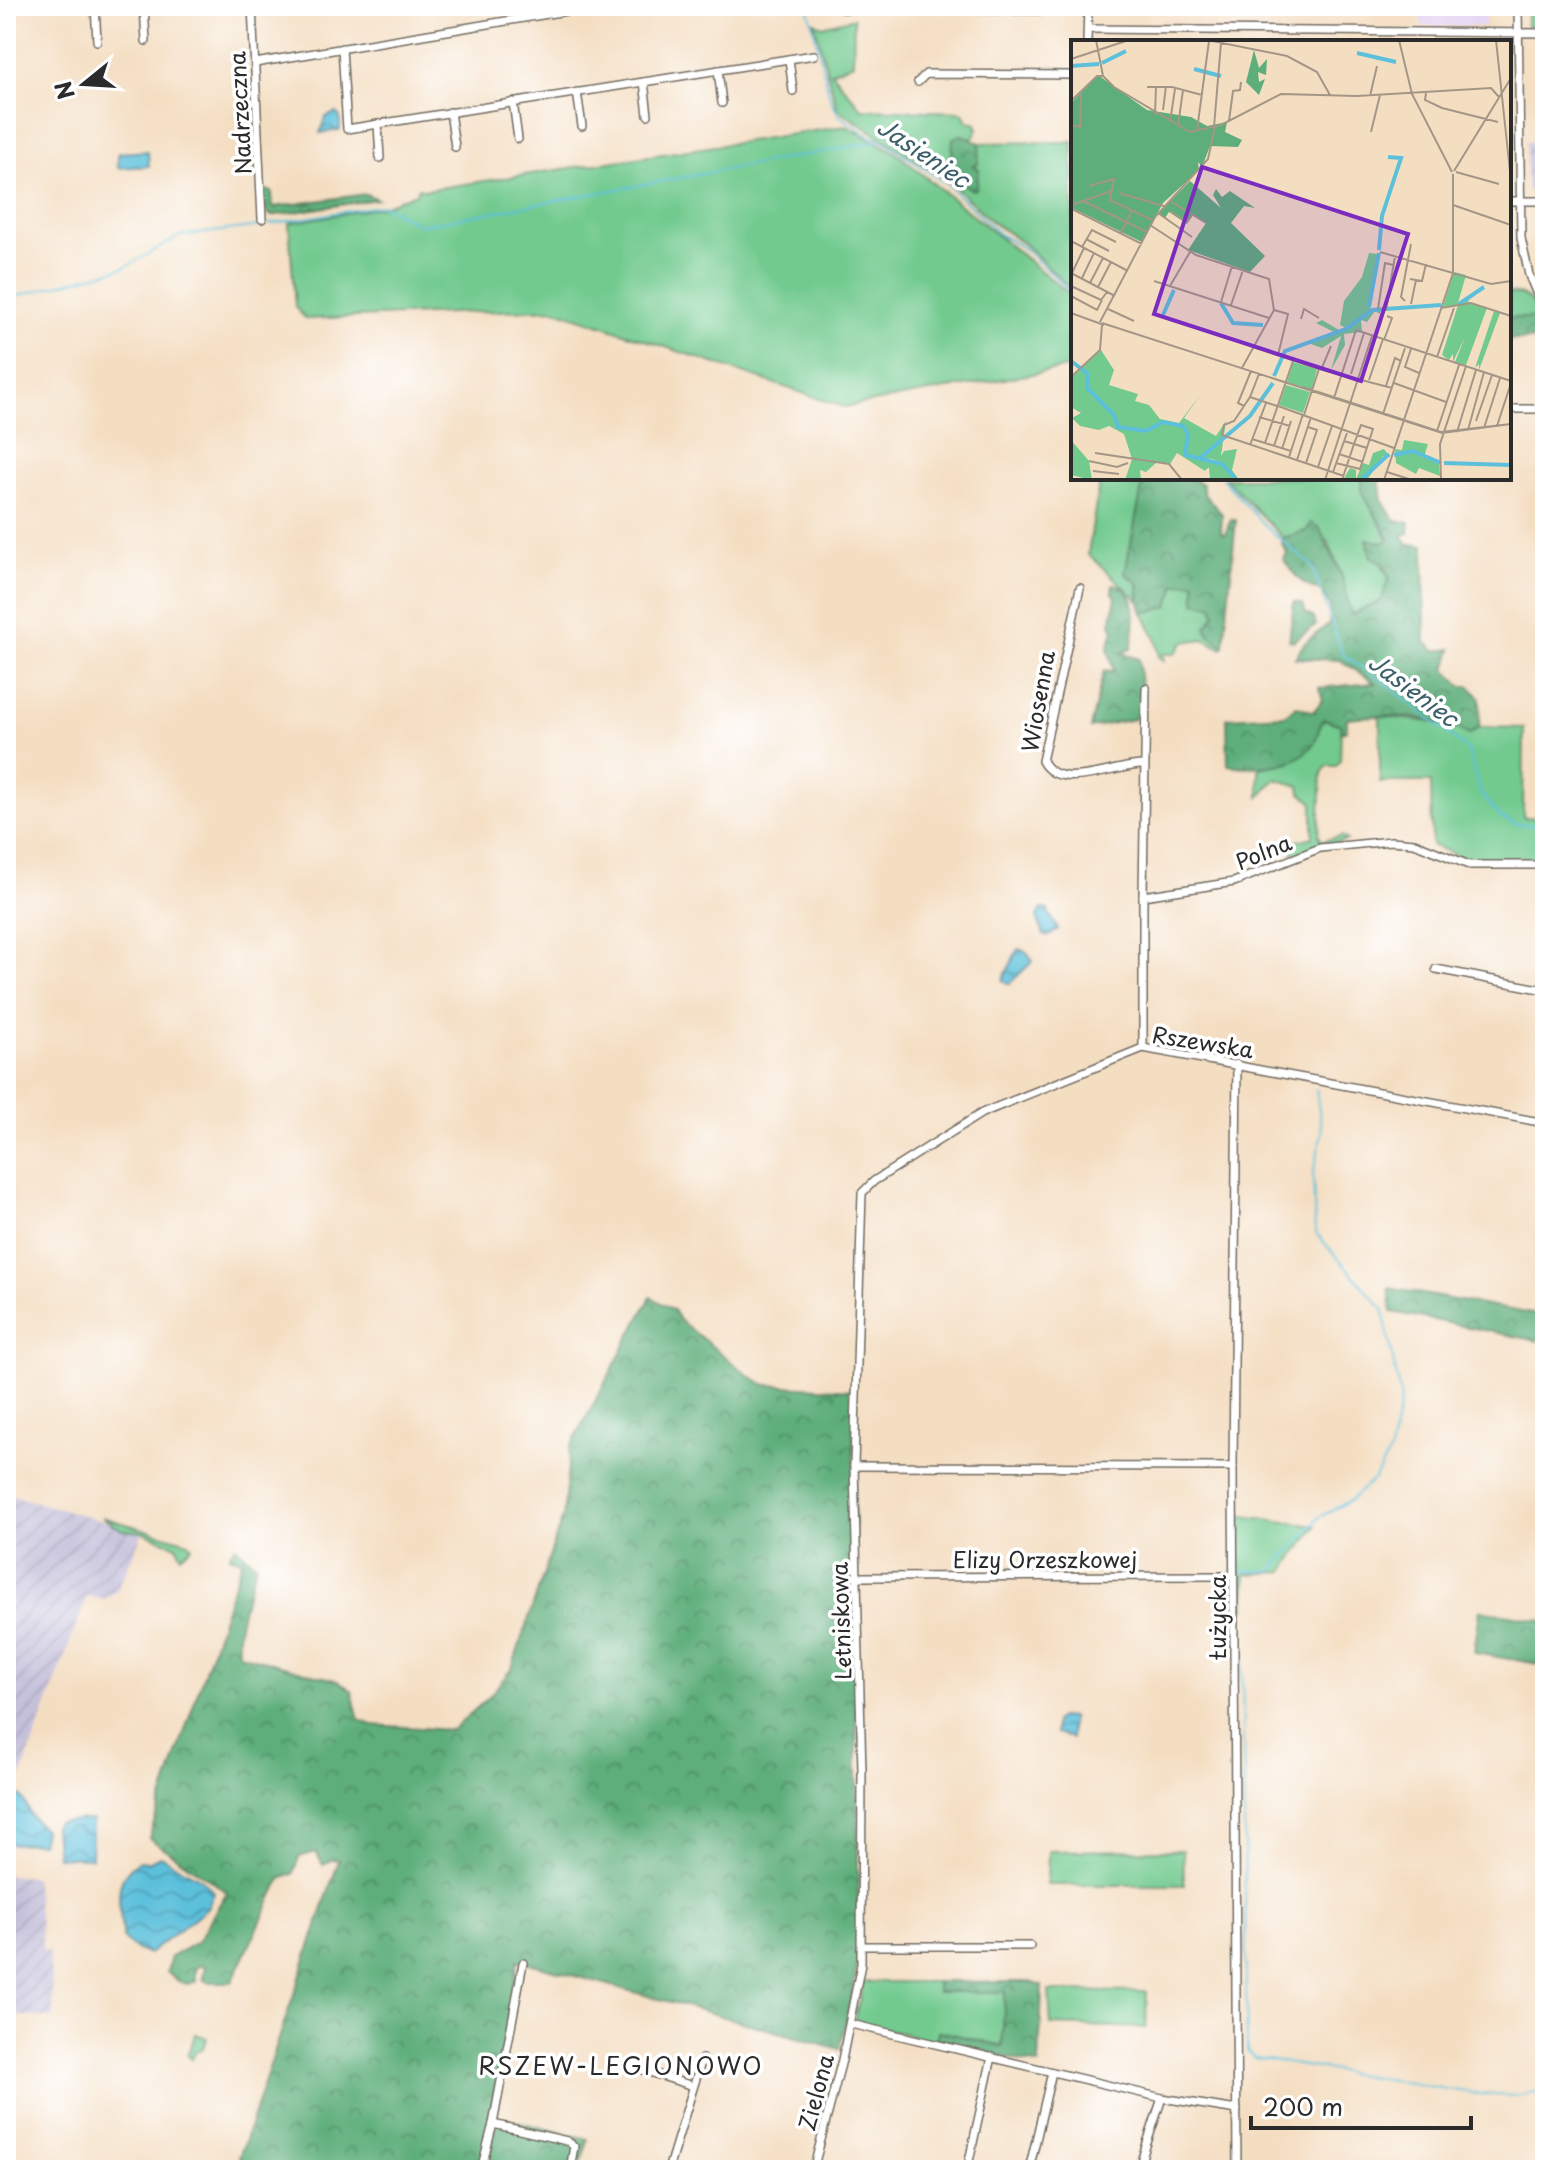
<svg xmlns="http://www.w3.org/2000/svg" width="1551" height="2176" font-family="'Playpen Sans',sans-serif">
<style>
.built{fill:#e2d4f3}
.industrial{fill:url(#industrial-furrows)}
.green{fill:#72ca8f;stroke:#4e7a5d;stroke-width:2}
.forest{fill:url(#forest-crowns);stroke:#446c52;stroke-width:2}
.water{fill:url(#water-waves);stroke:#447683;stroke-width:2}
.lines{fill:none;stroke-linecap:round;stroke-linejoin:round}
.stream{stroke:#5cc0db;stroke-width:2}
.street-casing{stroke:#716a60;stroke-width:10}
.secondary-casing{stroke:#716a60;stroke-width:12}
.street{stroke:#fff;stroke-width:7}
.secondary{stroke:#fff;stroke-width:9}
.labels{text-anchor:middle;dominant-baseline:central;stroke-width:7;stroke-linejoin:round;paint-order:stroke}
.street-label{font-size:22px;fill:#2b2b2b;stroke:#fff}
.water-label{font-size:24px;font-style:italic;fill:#3c5f69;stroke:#fff}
.neighbourhood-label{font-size:24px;letter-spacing:2px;fill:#2b2b2b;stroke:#fff}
.inset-river{fill:none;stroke:#5cc0db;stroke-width:4}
.inset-road{fill:none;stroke:#a49686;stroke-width:2}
.view{fill:#7b2cbf;fill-opacity:0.15;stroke:#7b2cbf;stroke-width:4}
.inset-edge{fill:none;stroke:#2b2b2b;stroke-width:4}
</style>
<defs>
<pattern id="industrial-furrows" width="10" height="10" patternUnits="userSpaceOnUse" patternTransform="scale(2)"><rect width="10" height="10" fill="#c5c0da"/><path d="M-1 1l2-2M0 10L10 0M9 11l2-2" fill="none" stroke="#a9a5bb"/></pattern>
<pattern id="forest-crowns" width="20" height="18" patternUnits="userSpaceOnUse" patternTransform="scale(2)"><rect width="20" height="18" fill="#5dae7a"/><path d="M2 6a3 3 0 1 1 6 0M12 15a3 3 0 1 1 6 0" fill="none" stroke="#4d8e64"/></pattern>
<pattern id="water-waves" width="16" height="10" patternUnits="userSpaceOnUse" patternTransform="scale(2)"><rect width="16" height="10" fill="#5cc0db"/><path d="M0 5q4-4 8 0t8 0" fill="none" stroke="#4c9cb2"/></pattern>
</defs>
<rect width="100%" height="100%" fill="#fff"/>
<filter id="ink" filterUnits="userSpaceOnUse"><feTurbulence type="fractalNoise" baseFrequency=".0125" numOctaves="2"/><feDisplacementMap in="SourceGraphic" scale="16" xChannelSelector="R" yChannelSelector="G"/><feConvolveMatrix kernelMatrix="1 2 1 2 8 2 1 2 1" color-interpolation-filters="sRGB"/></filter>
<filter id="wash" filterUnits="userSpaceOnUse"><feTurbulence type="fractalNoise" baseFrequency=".006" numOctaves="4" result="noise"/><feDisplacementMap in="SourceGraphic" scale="32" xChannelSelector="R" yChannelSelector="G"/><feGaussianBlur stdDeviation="1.8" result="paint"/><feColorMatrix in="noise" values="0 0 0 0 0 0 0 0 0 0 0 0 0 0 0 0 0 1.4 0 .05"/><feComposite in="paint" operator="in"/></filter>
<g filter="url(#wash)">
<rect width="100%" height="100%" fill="#f4dec2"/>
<!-- built -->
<rect class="built" x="1421" y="6" width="64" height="20"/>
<!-- industrial -->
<g class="industrial">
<polygon points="1526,142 1545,142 1545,193 1527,190"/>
<polygon points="10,1495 143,1532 117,1590 105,1599 87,1596 22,1773 6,1832 6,1503"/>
<polygon points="6,1875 34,1877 43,1951 49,1951 54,2018 6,2015"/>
</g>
<!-- green -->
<g class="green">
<polygon points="1527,6 1545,6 1545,27 1527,26"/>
<polygon points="854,18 853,63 831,72 862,109 962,112 968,122 975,123 978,128 973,138 961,135 953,139 955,179 962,183 974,168 980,143 1073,142 1073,291 1024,244 992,222 949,181 837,109 814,22 822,26"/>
<polygon points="846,126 895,152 1073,297 1073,367 844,407 553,309 306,319 295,307 289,223 380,207 416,193 418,188 426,190"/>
<path d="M1509 293C1527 293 1533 302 1540 318H1509Z"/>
<polygon points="1100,478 1144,478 1125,573 1138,583 1139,601 1088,554"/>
<polygon points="1225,478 1362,478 1361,490 1389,540 1385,543 1368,540 1389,578 1381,601 1351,616 1342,577 1328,541 1306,531 1283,538"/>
<polygon points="1180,581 1196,582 1197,594 1214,605 1215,615 1206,627 1224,646 1221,648 1204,639 1184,642 1175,654 1163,654 1164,661 1159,658 1156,638 1141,609 1149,612"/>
<polygon points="1380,716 1454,725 1469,735 1479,727 1524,728 1523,817 1545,818 1545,859 1463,858 1432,845 1431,782 1380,782"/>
<polygon points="1324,719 1341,725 1340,761 1336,766 1327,766 1322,773 1319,836 1322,841 1342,836 1347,840 1293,854 1290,843 1313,837 1313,803 1301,793 1300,786 1275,779 1259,797 1259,768 1289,762 1307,751"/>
<polygon points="1236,1515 1316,1526 1283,1572 1246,1574 1245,1608 1237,1606"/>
<polygon points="102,1517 189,1542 192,1546 181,1556 177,1546 143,1532 122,1530"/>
<polygon points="1183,1850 1184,1885 1047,1885 1048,1851"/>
<polygon points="863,1982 937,1982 937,1992 1005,1992 1003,2046 939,2031 936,2041 854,2022"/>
<polygon points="1049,1991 1147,1992 1146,2028 1051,2025"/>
<polygon points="196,2034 207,2038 202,2050 195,2052 192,2059 187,2055"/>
</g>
<!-- forest -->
<g class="forest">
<polygon points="961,135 980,143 978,164 973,166 979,169 976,189 972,190 951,175 953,138"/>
<polygon points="263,189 272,192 273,207 366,194 377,199 271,216 263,207"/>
<polygon points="1509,318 1540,318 1545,339 1509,340"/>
<polygon points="1144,478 1188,478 1202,484 1204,494 1222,514 1221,533 1225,534 1231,519 1236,519 1224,646 1209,634 1206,627 1215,615 1214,606 1195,602 1195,582 1176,584 1169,606 1148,612 1141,609 1138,583 1125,573"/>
<path d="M1362 478H1379L1382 500 1395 521 1410 522 1409 533 1402 535 1407 544 1424 545 1425 641 1435 651 1452 649 1446 670 1462 686H1470L1480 698 1479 727 1469 735C1439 715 1383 714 1347 718V730L1341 732V725L1324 719C1318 726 1319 735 1314 743 1297 769 1255 769 1228 765L1227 718 1285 715 1297 706 1313 712 1323 700 1319 688 1375 683 1340 660 1295 658 1304 644 1329 624 1330 607 1321 590C1304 589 1293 573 1284 560L1287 553 1282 544 1283 538 1306 531 1311 523 1319 527 1342 577 1351 615 1381 601 1389 578 1383 562 1371 557 1367 539 1384 543 1389 539 1361 490Z"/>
<path d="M1113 584C1142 589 1135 628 1131 649L1121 653 1139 659 1142 708 1134 719 1090 728 1104 670 1114 671 1108 648 1114 630 1111 624 1116 597 1112 592Z"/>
<polygon points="1294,602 1303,604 1306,614 1313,617 1316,625 1293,641 1289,640"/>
<polygon points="1389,1288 1544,1316 1539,1341 1392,1312"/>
<path d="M651 1297 673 1310 679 1320 748 1375 766 1385 853 1390 859 1957 840 2049 518 1960 491 2115 588 2139 579 2170H235L339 1860 332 1859 323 1865 316 1852 299 1857 293 1874 281 1879 232 1982H207L203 1979 205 1966H199L195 1969 196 1981 189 1984 178 1982 167 1972 171 1957 197 1942 227 1892 149 1838 242 1560 229 1556 235 1546 256 1564C249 1594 233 1623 239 1654L339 1681 352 1691 359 1720 373 1725 452 1730 488 1698 512 1668 563 1516 570 1448Z"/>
<polygon points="1480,1610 1545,1621 1545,1665 1474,1653"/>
<polygon points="937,1982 1031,1982 1042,1986 1039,2065 936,2041 938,2031 1002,2046 1005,1992 937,1992"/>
</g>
<!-- water -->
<g class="water">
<polygon points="336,113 340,117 340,130 320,133 326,117"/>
<polygon points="148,151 149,166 118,168 118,153"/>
<polygon points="1042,909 1047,909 1058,930 1049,936 1044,935 1037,917"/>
<polygon points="1018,949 1027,952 1033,961 1009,984 1003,980"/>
<polygon points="1071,1717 1071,1738 1055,1734 1055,1722 1059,1718"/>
<path d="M6 1795C24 1792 23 1800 30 1814 33 1819 40 1825 44 1830L41 1843 10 1844 7 1840Z"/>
<polygon points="92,1820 91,1858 57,1857 54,1827 57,1822"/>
<path d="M160 1856 201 1879 214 1892 208 1907 149 1954 137 1950 123 1939C121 1908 109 1880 139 1861L148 1862Z"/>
</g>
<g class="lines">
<!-- stream -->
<g class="stream">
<polyline points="808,6 831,101 840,116 866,134 890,145 949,186 1000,235 1024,248 1073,294"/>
<polyline points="827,151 880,141"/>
<polyline points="269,224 383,205 421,225 822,152"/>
<polyline points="6,299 125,267 180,236 260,226"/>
<polyline points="1222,478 1265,526 1312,566 1343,655 1385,683 1468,750 1480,793 1499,816 1515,824 1545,826"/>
<polyline points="1316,1089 1322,1132 1313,1175 1315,1232 1383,1309 1401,1399 1390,1451 1375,1478 1351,1500 1320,1517 1271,1571 1241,1571 1247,2052 1255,2058 1478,2094 1515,2096 1539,2091"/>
</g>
</g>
</g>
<g filter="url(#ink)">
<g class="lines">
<!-- street casing -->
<g class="street-casing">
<g id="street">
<polyline points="95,6 97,41"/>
<polyline points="144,6 146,41"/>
<polyline points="252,6 262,219"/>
<polyline points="1518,6 1521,238 1529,275 1545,314"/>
<polyline points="842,9 1088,11"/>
<polyline points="1088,29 1545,33"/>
<polyline points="1087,42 1088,6"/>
<polyline points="342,48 347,129 814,55"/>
<polyline points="789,59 793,91"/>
<polyline points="255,63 596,6"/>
<polyline points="718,70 722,103"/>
<polyline points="644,82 648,115"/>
<polyline points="918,82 926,74 1073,75"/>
<polyline points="577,92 582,126"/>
<polyline points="513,102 518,139"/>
<polyline points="450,112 455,147"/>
<polyline points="378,124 380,158"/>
<polyline points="1509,201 1545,201"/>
<polyline points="1509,409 1545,409"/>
<path d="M1080 588 1042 761C1060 794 1116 764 1144 765"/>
<polyline points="1143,896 1146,688"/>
<polyline points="1436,969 1545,990"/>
<polyline points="1143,1048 1143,896 1234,882 1320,848 1391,841 1414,843 1469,865 1545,865"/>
<polyline points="1237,1064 1233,1467 1237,2170"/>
<polyline points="854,1466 1233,1467"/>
<polyline points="857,1577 1234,1576"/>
<polyline points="862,1946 1030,1946"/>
<polyline points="851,2024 1162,2098 1237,2110"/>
<polyline points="637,2068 693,2086"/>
<polyline points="493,2124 567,2141 574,2146 570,2170"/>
<polyline points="481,2170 493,2124 523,1963"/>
<polyline points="668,2170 702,2059"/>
<polyline points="813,2170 842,2060 861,1964 862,1771 854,1466 862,1193 874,1181 982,1113 1143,1048 1545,1123"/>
<polyline points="967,2170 992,2057"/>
<polyline points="1029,2170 1052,2072"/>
<polyline points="1138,2170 1162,2098"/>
</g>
</g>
<!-- secondary casing -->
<g class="secondary-casing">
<polyline id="secondary" points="6,2166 16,2170"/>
</g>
<!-- street -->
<use href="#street" class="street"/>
<!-- secondary -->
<use href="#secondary" class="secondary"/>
</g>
</g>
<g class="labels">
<!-- street labels -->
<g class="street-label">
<text transform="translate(239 113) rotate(-93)">Nadrzeczna</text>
<text transform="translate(1037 701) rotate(-80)">Wiosenna</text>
<text transform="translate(1263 851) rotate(-22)">Polna</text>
<text transform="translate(1203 1041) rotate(9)">Rszewska</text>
<text x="1045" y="1558">Elizy Orzeszkowej</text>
<text transform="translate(1216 1617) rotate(-90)">Łużycka</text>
<text transform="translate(840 1621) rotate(-92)">Letniskowa</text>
<text transform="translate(815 2092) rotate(-75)">Zielona</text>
</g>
<!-- water labels -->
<g class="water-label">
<text transform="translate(924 152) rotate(34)">Jasieniec</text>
<text transform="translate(1414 689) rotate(37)">Jasieniec</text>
</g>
<!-- neighbourhood labels -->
<g class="neighbourhood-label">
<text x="621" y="2065">RSZEW-LEGIONOWO</text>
</g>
</g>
<!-- overview -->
<g transform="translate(1071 40)">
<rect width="440" height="440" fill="#f4dec2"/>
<path d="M298 213 307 214 299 270H310L309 274 304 271 296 282 290 280 291 292 273 294 274 305 260 330 270 296 251 308 237 303 263 292 245 283 251 280 268 290 275 288 269 285 273 261 291 237ZM383 232 395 235 387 263 400 256 397 262 416 268 395 325 384 322 394 297 382 322V314L378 320 371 315 387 265 372 267ZM423 271 429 273 408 330V324L404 328ZM30 310 43 330 38 345 67 354 64 361 78 365 89 379 108 383 130 354 113 378 145 396 155 381 150 416 153 411 166 409 161 430 168 440 151 423 141 419 128 418 150 423 166 440H139L138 427 134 431 106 413 99 424 86 422 75 432 69 430 70 440H54L61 419 53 394 38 386 28 390 9 386 1 378 10 373 0 367V338ZM222 322 246 329 241 350 216 342ZM215 345 239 352 232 373 208 365ZM0 400 18 421 21 440 0 435ZM333 400 357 404 353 417 368 423 369 436 348 428 345 434 325 423 324 409 331 410ZM313 409 319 417 312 416 296 440H272L279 428 285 430V439L292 423 298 425 302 413Z" fill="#72ca8f"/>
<path d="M183 10 188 28 196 19 195 35 187 32 188 42 194 39 188 55 175 42ZM27 35 76 70 120 77 136 86 156 82 154 92 171 100 167 107 139 106 131 127 127 122 128 130 92 163 71 202 1 168 0 177V63ZM119 141 150 168 142 155 145 149 151 157 159 151 184 168 173 166 160 183 194 216 179 232 117 210 135 183 122 175 116 184 98 172 94 178 88 173Z" fill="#5dae7a"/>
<path class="inset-river" d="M286 13 325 22M31 23 55 11M0 26 28 24M123 29 150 36M308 210 311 176 330 118 317 117M150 263 162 283 192 285M388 264 413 247M298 267 308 213M92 275 103 250M0 321 16 333V348L43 375 47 387 75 391 92 382 112 386 117 394 114 415 151 424 166 440M203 336 214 311 275 289 301 270 370 265M323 415 342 411 370 423M128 419 179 376 202 343M373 423 440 425M290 440 318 414"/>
<path class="inset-road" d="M25 0 32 36 43 47 119 92 150 85 210 54 286 56 420 48 428 57M136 0 216 16 246 32 259 55M328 0 341 54 381 132M425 0 440 141M0 19 58 0M76 47H101L131 55M355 53 354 60 371 68 427 82M299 56 306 26M0 61 26 36H32M92 70 95 46M84 75 85 46M158 81 162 51 169 50 170 42M99 82 104 49M0 85 9 87 10 54M107 86 112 50M143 87 150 3M126 90 138 1M300 92 309 55M383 131 440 38M385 132 428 144M18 146 43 139 39 160 81 180M48 153 93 166M12 161 76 192M99 161 135 183M1 165 40 151M382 165 440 185M1 169 71 204M99 171 116 182 121 175M87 173 121 197M79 185 125 215 198 239 203 270 171 328M50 193 61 170M15 199 38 211M0 201 57 231M0 203 1 142M11 207 21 190 45 202M309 212 420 244 440 241M0 233 44 256M1 233 13 208M11 238 23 213M339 239 351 241 355 224M83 241 198 278M19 243 32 218M0 246 30 260 36 252M99 246 119 212M27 247 40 222M0 256 26 270 31 260M334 261 330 257 340 204M150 262 161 226M340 264 345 240M160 265 172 230M370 268 400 263 440 276M37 269 63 281M307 269 314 223 322 225M203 270 217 274 207 315M315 270 324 216M0 273 33 285M230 279 233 269 248 278M29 282 84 177 137 119 144 87M31 283 371 393 440 384M303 297 311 273M313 300 321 278 316 276M182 307 248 329 233 375M340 309 334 327 348 333M366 317 383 268M248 329 321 348M250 330 260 306M188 334 179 357 163 381 153 385 151 395 273 436M280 334 293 293M0 337 29 310 31 285M298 340 312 299M323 343 375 362M315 346 324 318 330 321M232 347 370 392 440 384M179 357 206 366M263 358 285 290 440 341M173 366 167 363 180 331M207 366 323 408M312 374 334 308M188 377 219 386M405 381 421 335M426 386 440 343M413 388 429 338M397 390 413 332M366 391 388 325M386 392 405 330M181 399 220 411M273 401 296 408M194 403 222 321M179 405 195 363M203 406 213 376M211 409 220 381M24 413 98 424 111 440M268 414 292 422M218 417 232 374M226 420 240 377M18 421 46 427 57 423M235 423 246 390 237 387M265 423 289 429 302 389 290 385 283 404M247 427 261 386M22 431 48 434M262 432 276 393M316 432 341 440M254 440 301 296M271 440 283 404M313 440 382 233V134M370 440 369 404 395 326"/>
<path class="view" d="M131 127 337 194 290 341 83 274Z"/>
<rect width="440" height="440" class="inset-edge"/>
</g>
<!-- margin -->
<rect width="1551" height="2176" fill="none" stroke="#fff" stroke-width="32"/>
<!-- north arrow -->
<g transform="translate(84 84) rotate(252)" stroke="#ffffff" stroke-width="6" paint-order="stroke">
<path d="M0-6L14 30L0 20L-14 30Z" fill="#2b2b2b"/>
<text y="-12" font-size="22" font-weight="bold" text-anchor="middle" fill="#2b2b2b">N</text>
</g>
<!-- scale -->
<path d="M1251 2116v12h220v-12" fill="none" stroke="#2b2b2b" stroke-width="4"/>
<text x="1263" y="2116" font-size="24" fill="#2b2b2b" stroke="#ffffff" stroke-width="6" paint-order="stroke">200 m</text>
</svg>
